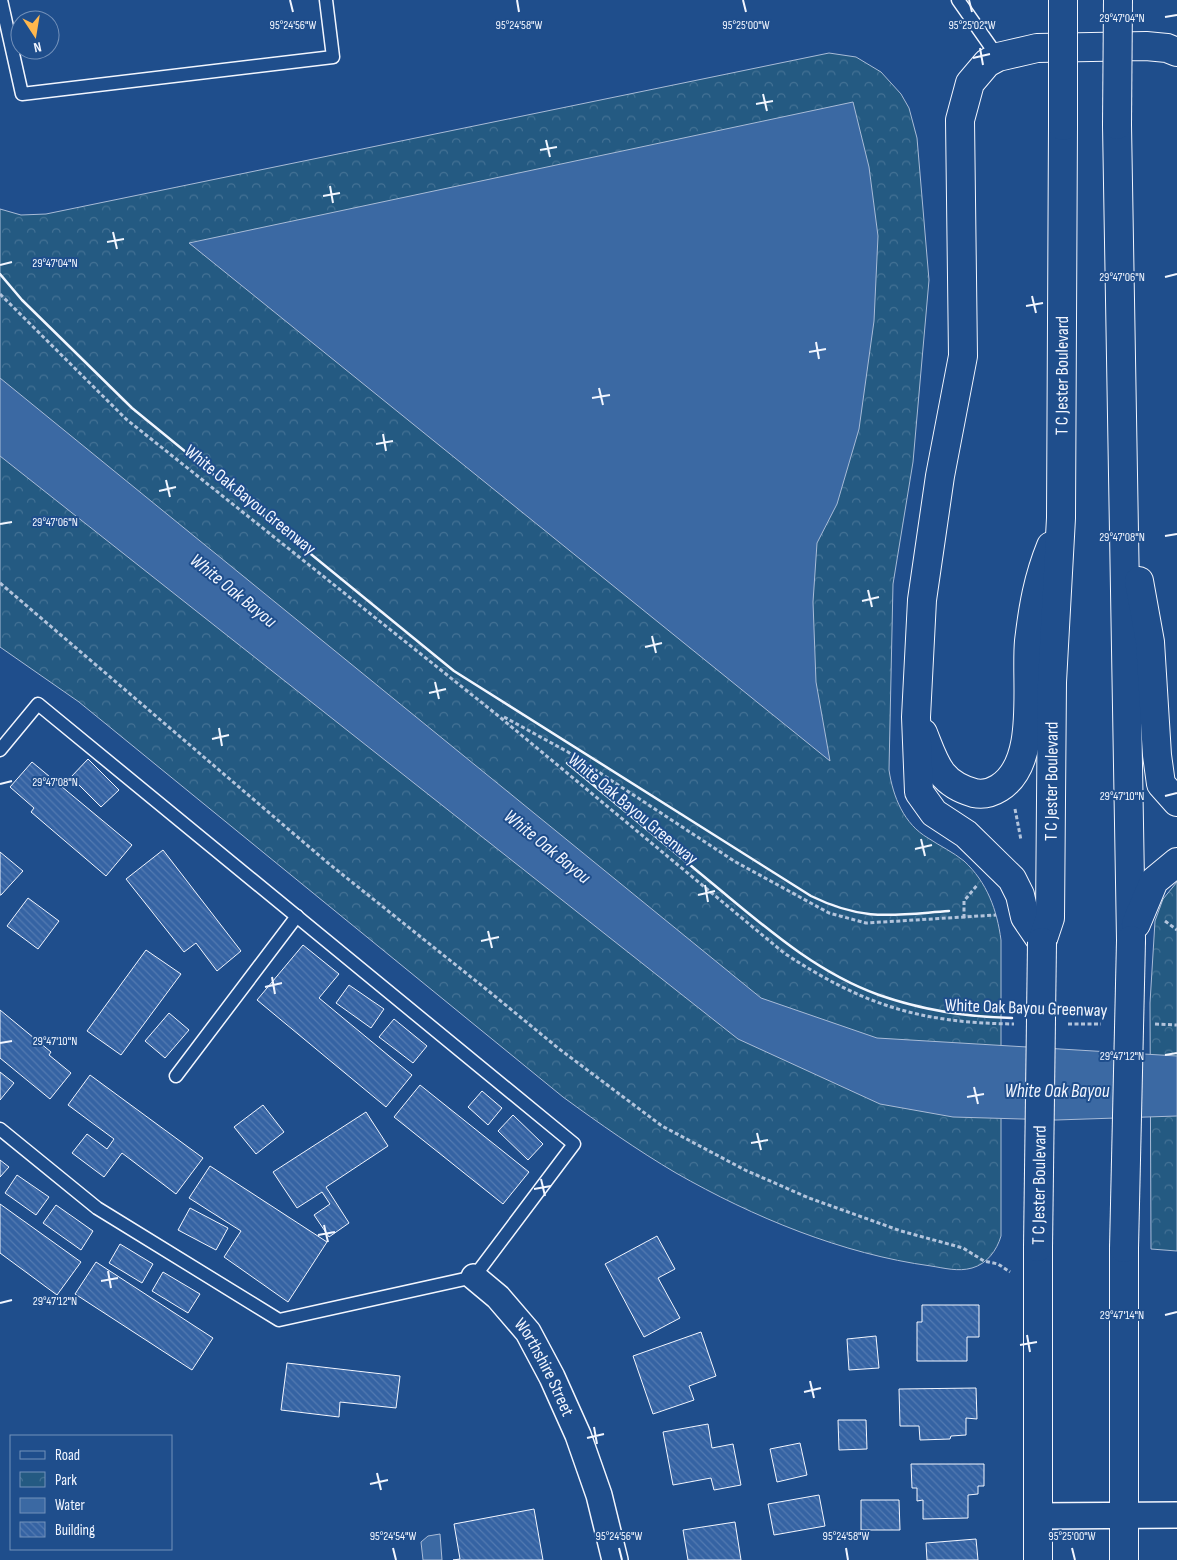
<svg xmlns="http://www.w3.org/2000/svg" width="1177" height="1560" font-family="'Sofia Sans Condensed',sans-serif">
<style>
.park{fill:url(#park-crowns);stroke:#a8bbd7}
.water{fill:#3b69a3;stroke:#a8bbd7}
.building{fill:url(#building-back-hatch);stroke:#f2f6ff}
.lines{fill:none;stroke-linecap:round;stroke-linejoin:round}
.service-casing{stroke:#f2f6ff;stroke-width:15}
.minor-casing{stroke:#f2f6ff;stroke-width:28}
.secondary-casing{stroke:#f2f6ff;stroke-width:30}
.path{stroke:#b3c4dc;stroke-width:3;stroke-dasharray:4 2.5;stroke-linecap:butt}
.service{stroke:#1f4e8c;stroke-width:12}
.minor{stroke:#1f4e8c;stroke-width:25}
.secondary{stroke:#1f4e8c;stroke-width:28}
.secondary-bridge-casing{stroke:#f2f6ff;stroke-width:30;stroke-linecap:butt}
.secondary-bridge{stroke:#1f4e8c;stroke-width:28}
.wall{stroke:#f2f6ff;stroke-width:2.5}
.ticks{fill:none;stroke:#f2f6ff;stroke-width:2}
.labels{text-anchor:middle;dominant-baseline:central;stroke-width:4;stroke-linejoin:round;paint-order:stroke}
.street-label{font-size:18px;fill:#f2f6ff;stroke:#1f4e8c}
.water-label{font-size:19px;font-style:italic;fill:#f2f6ff;stroke:#1f4e8c}
.ticks-label{font-size:12px;text-anchor:middle;fill:#f2f6ff;stroke:#1f4e8c;stroke-width:4;stroke-linejoin:round;paint-order:stroke}
</style>
<defs>
<pattern id="park-crowns" width="20" height="18" patternUnits="userSpaceOnUse" patternTransform="scale(1.25)"><rect width="20" height="18" fill="#245a82"/><path d="M2 6a3 3 0 1 1 6 0M12 15a3 3 0 1 1 6 0" fill="none" stroke="#447295"/></pattern>
<pattern id="building-back-hatch" width="6" height="6" patternUnits="userSpaceOnUse" patternTransform="scale(1.25)"><rect width="6" height="6" fill="#3563a3"/><path d="M-1 5l2 2M0 0l6 6M5-1l2 2" fill="none" stroke="#537ab1"/></pattern>
</defs>
<rect width="100%" height="100%" fill="#1f4e8c"/>
<!-- park -->
<g class="park">
<path d="M829 53 856 57 881 72 901 94 909 108 917 138 929 280 913 462 893 584 889 770C893 797 904 824 928 838 940 846 953 852 964 861 987 882 997 910 1001 940V1236C997 1250 987 1264 972 1268 958 1272 944 1268 931 1266 842 1254 753 1217 676 1173 637 1150 600 1124 563 1097L79 702 0 647V209L21 215 46 214Z"/>
<polygon points="1177,882 1177,1251 1151,1249 1150,1003 1155,921 1163,899"/>
</g>
<!-- water -->
<g class="water">
<polygon points="853,102 869,167 878,236 874,321 859,429 837,504 817,543 813,602 816,682 830,761 189,243"/>
<polygon points="0,378 761,998 877,1038 1177,1056 1177,1116 1056,1120 953,1117 880,1104 738,1039 0,456"/>
<polygon points="440,1534 442,1560 423,1560 421,1542 428,1536"/>
</g>
<!-- building -->
<g class="building">
<polygon points="88,759 119,790 101,807 71,777"/>
<polygon points="32,762 132,845 106,876 31,812 34,808 10,787"/>
<polygon points="163,850 241,951 217,971 196,943 184,952 126,879"/>
<polygon points="0,852 23,871 1,895 0,895"/>
<polygon points="28,898 59,921 38,949 7,926"/>
<polygon points="303,945 339,974 319,998 412,1075 386,1107 257,1000"/>
<polygon points="146,950 181,974 121,1055 87,1031"/>
<polygon points="349,985 384,1009 371,1028 336,1003"/>
<polygon points="0,1010 51,1052 49,1055 71,1073 50,1099 0,1058"/>
<polygon points="169,1013 189,1030 165,1058 145,1041"/>
<polygon points="394,1019 427,1046 413,1063 379,1037"/>
<polygon points="0,1072 14,1083 0,1100"/>
<polygon points="90,1075 203,1158 176,1194 122,1153 104,1177 72,1153 87,1134 107,1149 114,1139 68,1105"/>
<polygon points="420,1085 529,1172 503,1204 394,1117"/>
<polygon points="482,1091 502,1108 488,1125 468,1107"/>
<polygon points="263,1105 284,1132 256,1154 234,1127"/>
<polygon points="366,1112 388,1146 326,1187 349,1223 329,1237 314,1215 330,1204 322,1192 297,1208 273,1172"/>
<polygon points="513,1115 543,1144 528,1160 498,1131"/>
<polygon points="0,1160 9,1167 0,1177"/>
<polygon points="210,1166 327,1242 288,1302 224,1257 241,1231 189,1198"/>
<polygon points="17,1175 49,1197 36,1215 5,1193"/>
<polygon points="0,1204 81,1262 57,1295 0,1253"/>
<polygon points="56,1205 93,1231 81,1250 43,1223"/>
<polygon points="190,1208 228,1228 216,1250 178,1230"/>
<polygon points="657,1236 675,1269 658,1278 680,1318 644,1337 605,1264"/>
<polygon points="120,1244 153,1264 142,1283 109,1263"/>
<polygon points="96,1262 213,1338 192,1370 75,1294"/>
<polygon points="163,1272 200,1294 188,1313 152,1291"/>
<polygon points="922,1305 979,1305 979,1337 967,1337 967,1361 917,1361 917,1322 922,1322"/>
<polygon points="701,1332 716,1376 689,1386 694,1400 653,1414 633,1356"/>
<polygon points="876,1336 879,1368 849,1370 847,1339"/>
<polygon points="287,1363 400,1376 396,1408 340,1402 339,1417 281,1410"/>
<polygon points="976,1388 977,1419 966,1418 966,1435 951,1436 950,1439 920,1440 919,1426 900,1426 899,1389"/>
<polygon points="838,1420 866,1420 867,1449 839,1450"/>
<polygon points="708,1424 712,1448 733,1444 741,1485 714,1490 711,1478 673,1485 663,1432"/>
<polygon points="800,1443 807,1475 777,1482 770,1449"/>
<polygon points="911,1464 984,1464 984,1486 978,1486 978,1494 968,1495 968,1518 923,1519 923,1500 917,1501 917,1488 912,1488"/>
<polygon points="819,1495 825,1526 774,1535 768,1504"/>
<polygon points="861,1500 899,1500 900,1530 861,1530"/>
<polygon points="534,1509 543,1560 453,1560 460,1559 454,1524"/>
<polygon points="735,1522 741,1560 688,1560 683,1530"/>
<polygon points="976,1539 978,1560 927,1560 926,1543"/>
</g>
<g class="lines">
<!-- service casing -->
<g class="service-casing">
<g id="service">
<polyline points="1,0 22,94 333,57 326,0"/>
<polyline points="958,0 998,57"/>
<polyline points="0,750 38,704 574,1144 474,1277 279,1320 97,1208 0,1129"/>
<polyline points="176,1076 297,916"/>
</g>
</g>
<!-- minor casing -->
<g class="minor-casing">
<g id="minor">
<path id="s1" d="M474 1277 498 1297 528 1332 552 1377 578 1435 599 1495 615 1560"/>
<polyline points="1037,1516 1177,1515"/>
</g>
</g>
<!-- secondary casing -->
<g class="secondary-casing">
<g id="secondary">
<polyline points="1117,125 1131,940"/>
<polyline points="1139,581 1150,642 1157,755 1161,784 1177,802"/>
<path d="M923 733C935 763 939 783 974 793 983 795 991 793 999 788 1040 763 1025 683 1029 641 1033 607 1038 578 1051 546"/>
<polyline points="1136,924 1154,881 1177,862"/>
<polyline points="1042,942 1025,917 1020,895 1012,879 966,834 934,813 919,792 916,717 922,600 940,476 963,356 960,120 970,83 987,63 998,57 1037,48 1146,46 1167,48 1177,52"/>
<path id="s2" d="M1042 942 1050 918 1052 682 1061 518 1063 126"/>
<polyline points="1038,1247 1038,1560"/>
<polyline points="1124,1560 1124,1248"/>
</g>
</g>
<!-- path -->
<g class="path">
<path d="M0 294 126 419 496 714 784 953C863 1005 920 1023 1014 1024"/>
<polyline points="0,583 328,863 491,993 558,1048 662,1126 745,1170 809,1198 901,1231 963,1248 984,1261 998,1264 1010,1272"/>
<polyline points="504,717 568,752 734,861 829,913 866,923 996,915"/>
<polyline points="1015,809 1021,840"/>
<polyline points="964,918 964,901 978,884"/>
<polyline points="1165,921 1177,930"/>
<polyline points="1068,1024 1101,1024"/>
<polyline points="1155,1024 1177,1025"/>
</g>
<!-- service -->
<use href="#service" class="service"/>
<!-- minor -->
<use href="#minor" class="minor"/>
<!-- secondary -->
<use href="#secondary" class="secondary"/>
<!-- secondary-bridge casing -->
<g class="secondary-bridge-casing">
<g id="secondary-bridge">
<polyline points="1063,0 1063,126"/>
<polyline points="1117,125 1118,0"/>
<path id="s3" d="M1038 1247 1042 942"/>
<polyline points="1124,1248 1131,940"/>
</g>
</g>
<!-- secondary-bridge -->
<use href="#secondary-bridge" class="secondary-bridge"/>
<!-- wall -->
<g class="wall">
<path d="M0 274 22 300 132 408 454 671 811 896C864 922 893 915 949 911"/>
<path d="M567 763C616 804 665 844 713 884 764 926 815 972 879 995 922 1010 966 1017 1012 1018"/>
</g>
</g>
<!-- ticks -->
<path class="ticks" d="M290 0 293 12M517 0 519 12M743 0 746 12M969 0 972 12M1165 17 1177 15M980 48 983 65M973 58 990 54M763 94 767 111M756 104 773 101M546 140 550 157M540 150 557 147M330 186 333 203M323 196 340 193M113 232 117 249M107 242 124 239M0 265 12 262M1165 277 1177 274M1032 296 1036 313M1026 306 1043 303M816 342 819 359M809 352 826 349M599 388 603 405M592 398 610 395M383 434 386 451M376 444 393 441M166 480 170 497M159 491 176 487M0 524 12 522M1165 536 1177 534M868 590 872 607M862 601 879 597M652 636 656 653M645 647 662 643M435 682 439 699M429 693 446 689M219 728 222 746M212 739 229 735M0 784 12 781M1165 796 1177 793M921 839 925 856M915 849 932 845M705 885 708 902M698 895 715 891M488 931 492 948M481 941 499 937M272 977 275 994M265 987 282 983M0 1043 12 1041M1165 1055 1177 1053M974 1087 978 1104M967 1097 984 1094M757 1133 761 1150M751 1143 768 1140M541 1179 545 1196M534 1189 551 1186M324 1225 328 1242M318 1235 335 1232M108 1271 111 1288M101 1281 118 1278M0 1303 12 1300M1165 1315 1177 1312M1027 1335 1030 1352M1020 1345 1037 1342M810 1381 814 1398M804 1392 821 1388M594 1427 597 1444M587 1438 604 1434M377 1473 381 1490M370 1484 388 1480M393 1548 396 1560M619 1548 622 1560M846 1548 848 1560M1072 1548 1075 1560"/>
<g class="labels">
<!-- street labels -->
<g class="street-label">
<text stroke="none"><textPath href="#s2" startOffset="568">T C Jester Boulevard</textPath></text>
<text transform="translate(250 500) rotate(39)">White Oak Bayou Greenway</text>
<text stroke="none"><textPath href="#s2" startOffset="162">T C Jester Boulevard</textPath></text>
<text transform="translate(633 809) rotate(40)">White Oak Bayou Greenway</text>
<text transform="translate(1026 1008) rotate(2)">White Oak Bayou Greenway</text>
<text stroke="none"><textPath href="#s3" startOffset="62">T C Jester Boulevard</textPath></text>
<text stroke="none"><textPath href="#s1" startOffset="116">Worthshire Street</textPath></text>
</g>
<!-- water labels -->
<g class="water-label">
<text transform="translate(233 591) rotate(39)">White Oak Bayou</text>
<text transform="translate(547 847) rotate(39)">White Oak Bayou</text>
<text x="1057" y="1091">White Oak Bayou</text>
</g>
</g>
<g class="ticks-label">
<text x="1122" y="22">29°47'04"N</text>
<text x="293" y="29">95°24'56"W</text>
<text x="519" y="29">95°24'58"W</text>
<text x="746" y="29">95°25'00"W</text>
<text x="972" y="29">95°25'02"W</text>
<text x="55" y="267">29°47'04"N</text>
<text x="1122" y="281">29°47'06"N</text>
<text x="55" y="526">29°47'06"N</text>
<text x="1122" y="541">29°47'08"N</text>
<text x="55" y="786">29°47'08"N</text>
<text x="1122" y="800">29°47'10"N</text>
<text x="55" y="1045">29°47'10"N</text>
<text x="1122" y="1060">29°47'12"N</text>
<text x="55" y="1305">29°47'12"N</text>
<text x="1122" y="1319">29°47'14"N</text>
<text x="393" y="1540">95°24'54"W</text>
<text x="619" y="1540">95°24'56"W</text>
<text x="846" y="1540">95°24'58"W</text>
<text x="1072" y="1540">95°25'00"W</text>
</g>
<!-- legend -->
<rect x="10" y="1435" width="162" height="115" fill="#1f4e8c" stroke="#7391ba"/>
<rect x="20" y="1451" width="25" height="8" fill="#1f4e8c" stroke="#7391ba"/>
<text x="55" y="1460" font-size="15" fill="#f2f6ff">Road</text>
<rect x="20" y="1472" width="25" height="15" fill="url(#park-crowns)" stroke="#7391ba"/>
<text x="55" y="1485" font-size="15" fill="#f2f6ff">Park</text>
<rect x="20" y="1498" width="25" height="15" fill="#3b69a3" stroke="#7391ba"/>
<text x="55" y="1510" font-size="15" fill="#f2f6ff">Water</text>
<rect x="20" y="1522" width="25" height="15" fill="url(#building-back-hatch)" stroke="#7391ba"/>
<text x="55" y="1535" font-size="15" fill="#f2f6ff">Building</text>
<!-- north arrow -->
<g transform="translate(35 35) rotate(168)"><circle r="24" fill="#1f4e8c" stroke="#7391ba"/>
<path d="M0-4L9 19L0 12L-9 19Z" fill="#ffb74d"/>
<text y="-8" font-size="14" font-weight="bold" text-anchor="middle" fill="#f2f6ff">N</text>
</g>
</svg>
